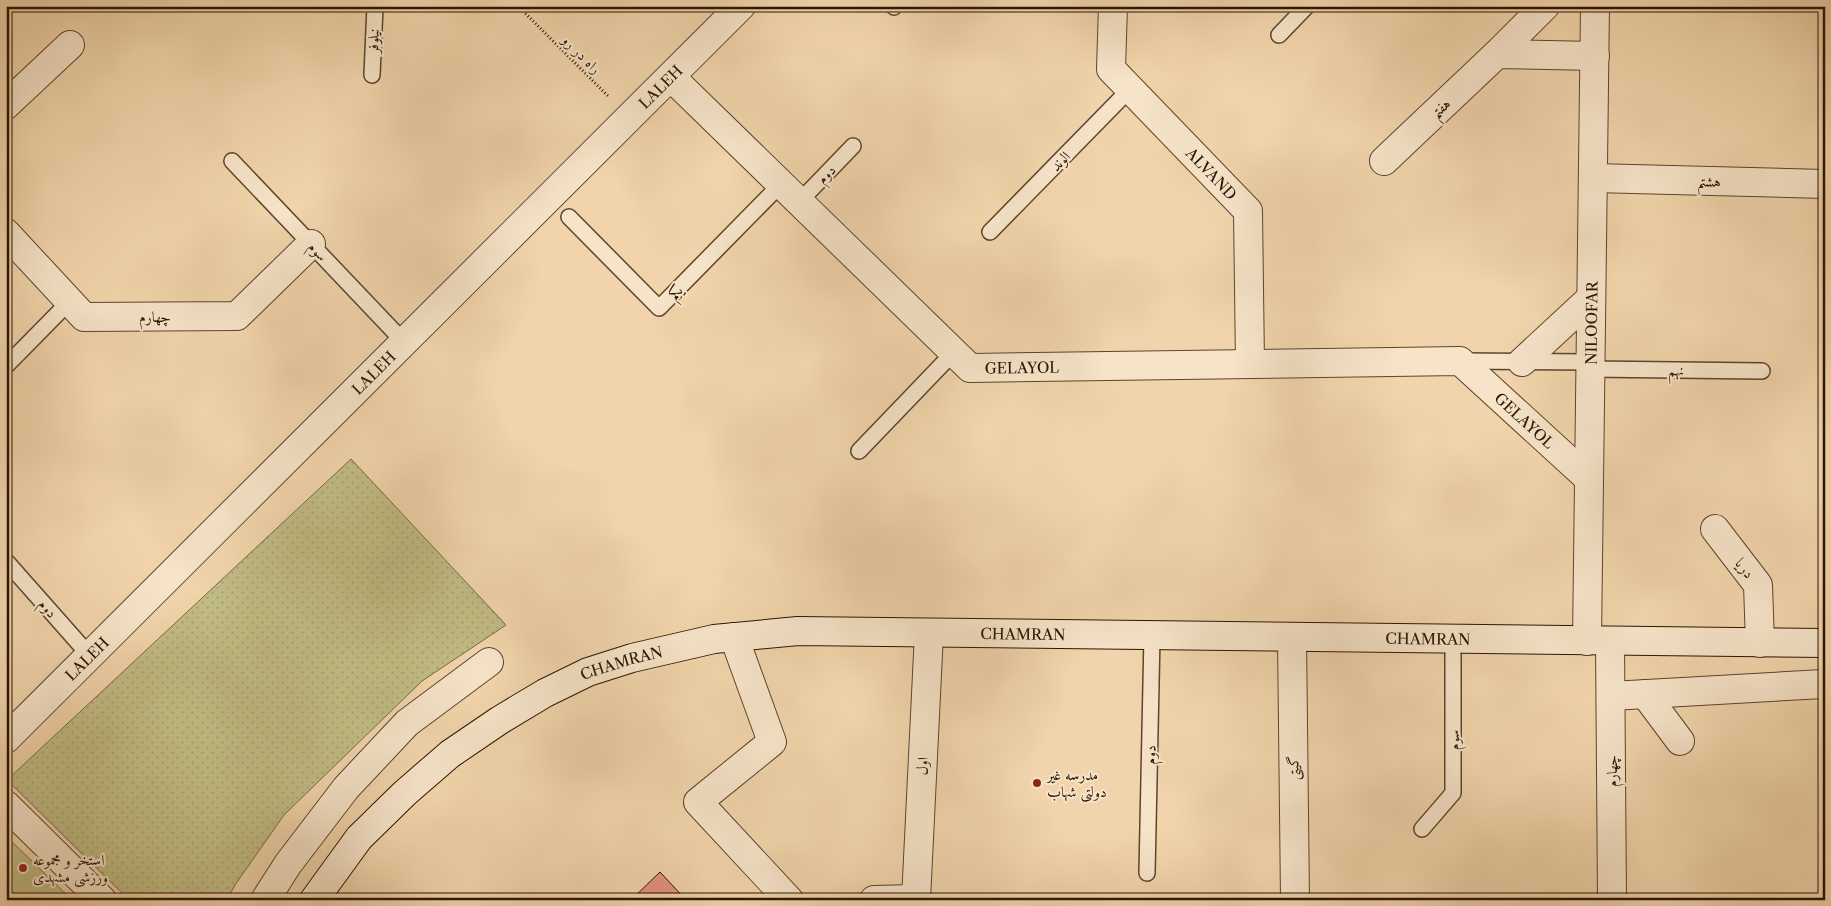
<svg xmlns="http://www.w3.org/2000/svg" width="1831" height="906" font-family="'Libre Caslon Text',Amiri,serif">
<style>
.green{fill:url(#green-dots);stroke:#766843}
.pitch{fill:#c1bb84;stroke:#766843}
.building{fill:#e39380;stroke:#2b1502}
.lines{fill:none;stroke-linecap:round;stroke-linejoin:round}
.lane-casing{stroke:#5c452c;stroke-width:18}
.street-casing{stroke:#5c452c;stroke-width:30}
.secondary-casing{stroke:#2b1502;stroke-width:30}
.path{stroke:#2b1502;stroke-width:3;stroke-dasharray:1 2.5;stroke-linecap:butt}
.lane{stroke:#f6e3c8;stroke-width:15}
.street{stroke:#f6e3c8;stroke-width:28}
.secondary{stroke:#f6e3c8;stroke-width:28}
.poi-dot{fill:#8f2418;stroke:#f6e3c8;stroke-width:2}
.labels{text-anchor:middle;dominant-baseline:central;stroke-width:4;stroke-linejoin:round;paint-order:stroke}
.street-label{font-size:15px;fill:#2b1502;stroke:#f6e3c8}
.poi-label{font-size:15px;fill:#2b1502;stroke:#f6e3c8;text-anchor:start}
</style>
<defs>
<pattern id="green-dots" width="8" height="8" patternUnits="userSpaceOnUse" patternTransform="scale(1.25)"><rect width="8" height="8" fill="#c1bb84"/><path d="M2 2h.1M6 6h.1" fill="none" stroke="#a6a070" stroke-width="1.8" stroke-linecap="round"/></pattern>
</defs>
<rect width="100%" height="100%" fill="#f1d4ab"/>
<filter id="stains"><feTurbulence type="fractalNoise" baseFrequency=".004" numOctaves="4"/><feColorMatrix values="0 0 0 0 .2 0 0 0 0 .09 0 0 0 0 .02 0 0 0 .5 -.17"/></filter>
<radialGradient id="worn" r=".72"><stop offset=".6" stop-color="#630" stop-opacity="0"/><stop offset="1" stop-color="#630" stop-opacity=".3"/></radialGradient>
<!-- green -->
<polygon class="green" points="351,459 506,625 422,681 284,815 235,885 227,900 129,900 7,780"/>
<!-- pitch -->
<polygon class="pitch" points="6,836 72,900 6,900"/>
<!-- building -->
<polygon class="building" points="660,872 686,900 631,900"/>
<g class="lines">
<!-- lane casing -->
<g class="lane-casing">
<g id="lane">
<polyline points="893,6 894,7"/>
<polyline points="1279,35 1307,6"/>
<polyline points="372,75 375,6"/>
<polyline points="232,161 404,342"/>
<polyline points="799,202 853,146"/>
<polyline points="569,217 659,308 781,184"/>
<polyline points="990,232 1130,89"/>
<polyline points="1461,361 1591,362"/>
<polyline points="6,366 70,301"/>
<polyline points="1590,369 1762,371"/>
<polyline points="859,451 954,352"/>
<polyline points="6,561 90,656"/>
<polyline points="1422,829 1453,793 1453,639"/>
<polyline points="1147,873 1152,636"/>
</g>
</g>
<!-- street casing -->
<g class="street-casing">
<g id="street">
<path id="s1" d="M1113 6 1111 69 1248 211 1250 364"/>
<polyline points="1497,54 1545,6"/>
<path id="s2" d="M671 77 970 368 1460 361 1589 479"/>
<polyline points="6,105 70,45"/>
<polyline points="1384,161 1497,54 1595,56"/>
<polyline points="1593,178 1825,184"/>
<polyline points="6,233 84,317 237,316 311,244"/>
<polyline points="1522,362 1591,298"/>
<polyline points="1715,529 1758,585 1760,643"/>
<polyline points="734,637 772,742 698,802 789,900"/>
<polyline points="1292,637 1295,900"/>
<path id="s3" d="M1587 641 1595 6"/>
<polyline points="1610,642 1612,900"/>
<polyline points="1645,694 1680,741"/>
<polyline points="1611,696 1823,684"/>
<path id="s4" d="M6 739 741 6"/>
<polyline points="6,805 102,900"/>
<polyline points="265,900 288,864 346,788 407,723 489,662"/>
<polyline points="874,900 916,899"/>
<polyline points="916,900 929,633"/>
</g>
</g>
<!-- secondary casing -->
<g class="secondary-casing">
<g id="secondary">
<path id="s5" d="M314 900 359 838 405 793 450 754 500 720 545 693 588 672 632 658 714 639 798 631 1825 643"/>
</g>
</g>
<!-- path -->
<polyline class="path" points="518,6 609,97"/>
<!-- lane -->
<use href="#lane" class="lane"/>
<!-- street -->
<use href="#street" class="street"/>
<!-- secondary -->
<use href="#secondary" class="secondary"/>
</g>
<!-- markers -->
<g class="poi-dot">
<circle cx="1037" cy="783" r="5"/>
<circle cx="23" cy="868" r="5"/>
</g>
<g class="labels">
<!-- street labels -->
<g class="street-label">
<text transform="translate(373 41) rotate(-88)">نیلوفر</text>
<text transform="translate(582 54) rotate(45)">راه در رو</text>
<text stroke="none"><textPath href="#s4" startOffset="924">LALEH</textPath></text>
<text transform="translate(1440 108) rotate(-43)">هفتم</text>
<text transform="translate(1060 161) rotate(-46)">الوند</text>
<text stroke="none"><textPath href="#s1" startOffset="208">ALVAND</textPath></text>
<text transform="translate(826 174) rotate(-45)">دوم</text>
<text transform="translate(1709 181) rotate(1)">هشتم</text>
<text transform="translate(318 251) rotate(46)">سوم</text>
<text transform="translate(675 292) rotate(-45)">یکم</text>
<text x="155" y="316">چهارم</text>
<text stroke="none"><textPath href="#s3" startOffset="318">NILOOFAR</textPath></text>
<text stroke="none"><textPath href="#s2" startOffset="469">GELAYOL</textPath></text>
<text transform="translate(1676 370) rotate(1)">نهم</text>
<text stroke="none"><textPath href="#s4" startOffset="519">LALEH</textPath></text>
<text stroke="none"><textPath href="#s2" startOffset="995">GELAYOL</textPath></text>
<text transform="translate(1745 568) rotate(52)">دریا</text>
<text transform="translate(48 608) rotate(48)">دوم</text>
<text stroke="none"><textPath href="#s5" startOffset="801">CHAMRAN</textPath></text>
<text stroke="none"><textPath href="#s5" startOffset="1206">CHAMRAN</textPath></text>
<text stroke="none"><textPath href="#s4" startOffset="114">LALEH</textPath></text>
<text stroke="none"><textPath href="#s5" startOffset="396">CHAMRAN</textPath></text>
<text transform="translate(1453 740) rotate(-90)">سوم</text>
<text transform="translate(1150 755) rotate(-89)">دوم</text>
<text transform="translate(922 766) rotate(-87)">اول</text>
<text transform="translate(1293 768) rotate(-91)">گیتی</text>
<text transform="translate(1611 771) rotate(-90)">چهارم</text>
</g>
<!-- poi labels -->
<g class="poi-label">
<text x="1047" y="774">مدرسه غیر<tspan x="1047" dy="17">دولتی شهاب</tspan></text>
<text x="33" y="859">استخر و مجموعه<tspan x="33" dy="17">ورزشی مشهدی</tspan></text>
</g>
</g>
<!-- margin -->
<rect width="1831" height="906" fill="none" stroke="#f1d4ab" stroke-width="25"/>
<rect x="8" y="8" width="1816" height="891" fill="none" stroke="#2b1502" stroke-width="2.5"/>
<rect x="12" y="12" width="1806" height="881" fill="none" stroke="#2b1502"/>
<rect width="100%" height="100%" filter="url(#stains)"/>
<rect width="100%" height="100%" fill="url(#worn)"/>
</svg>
